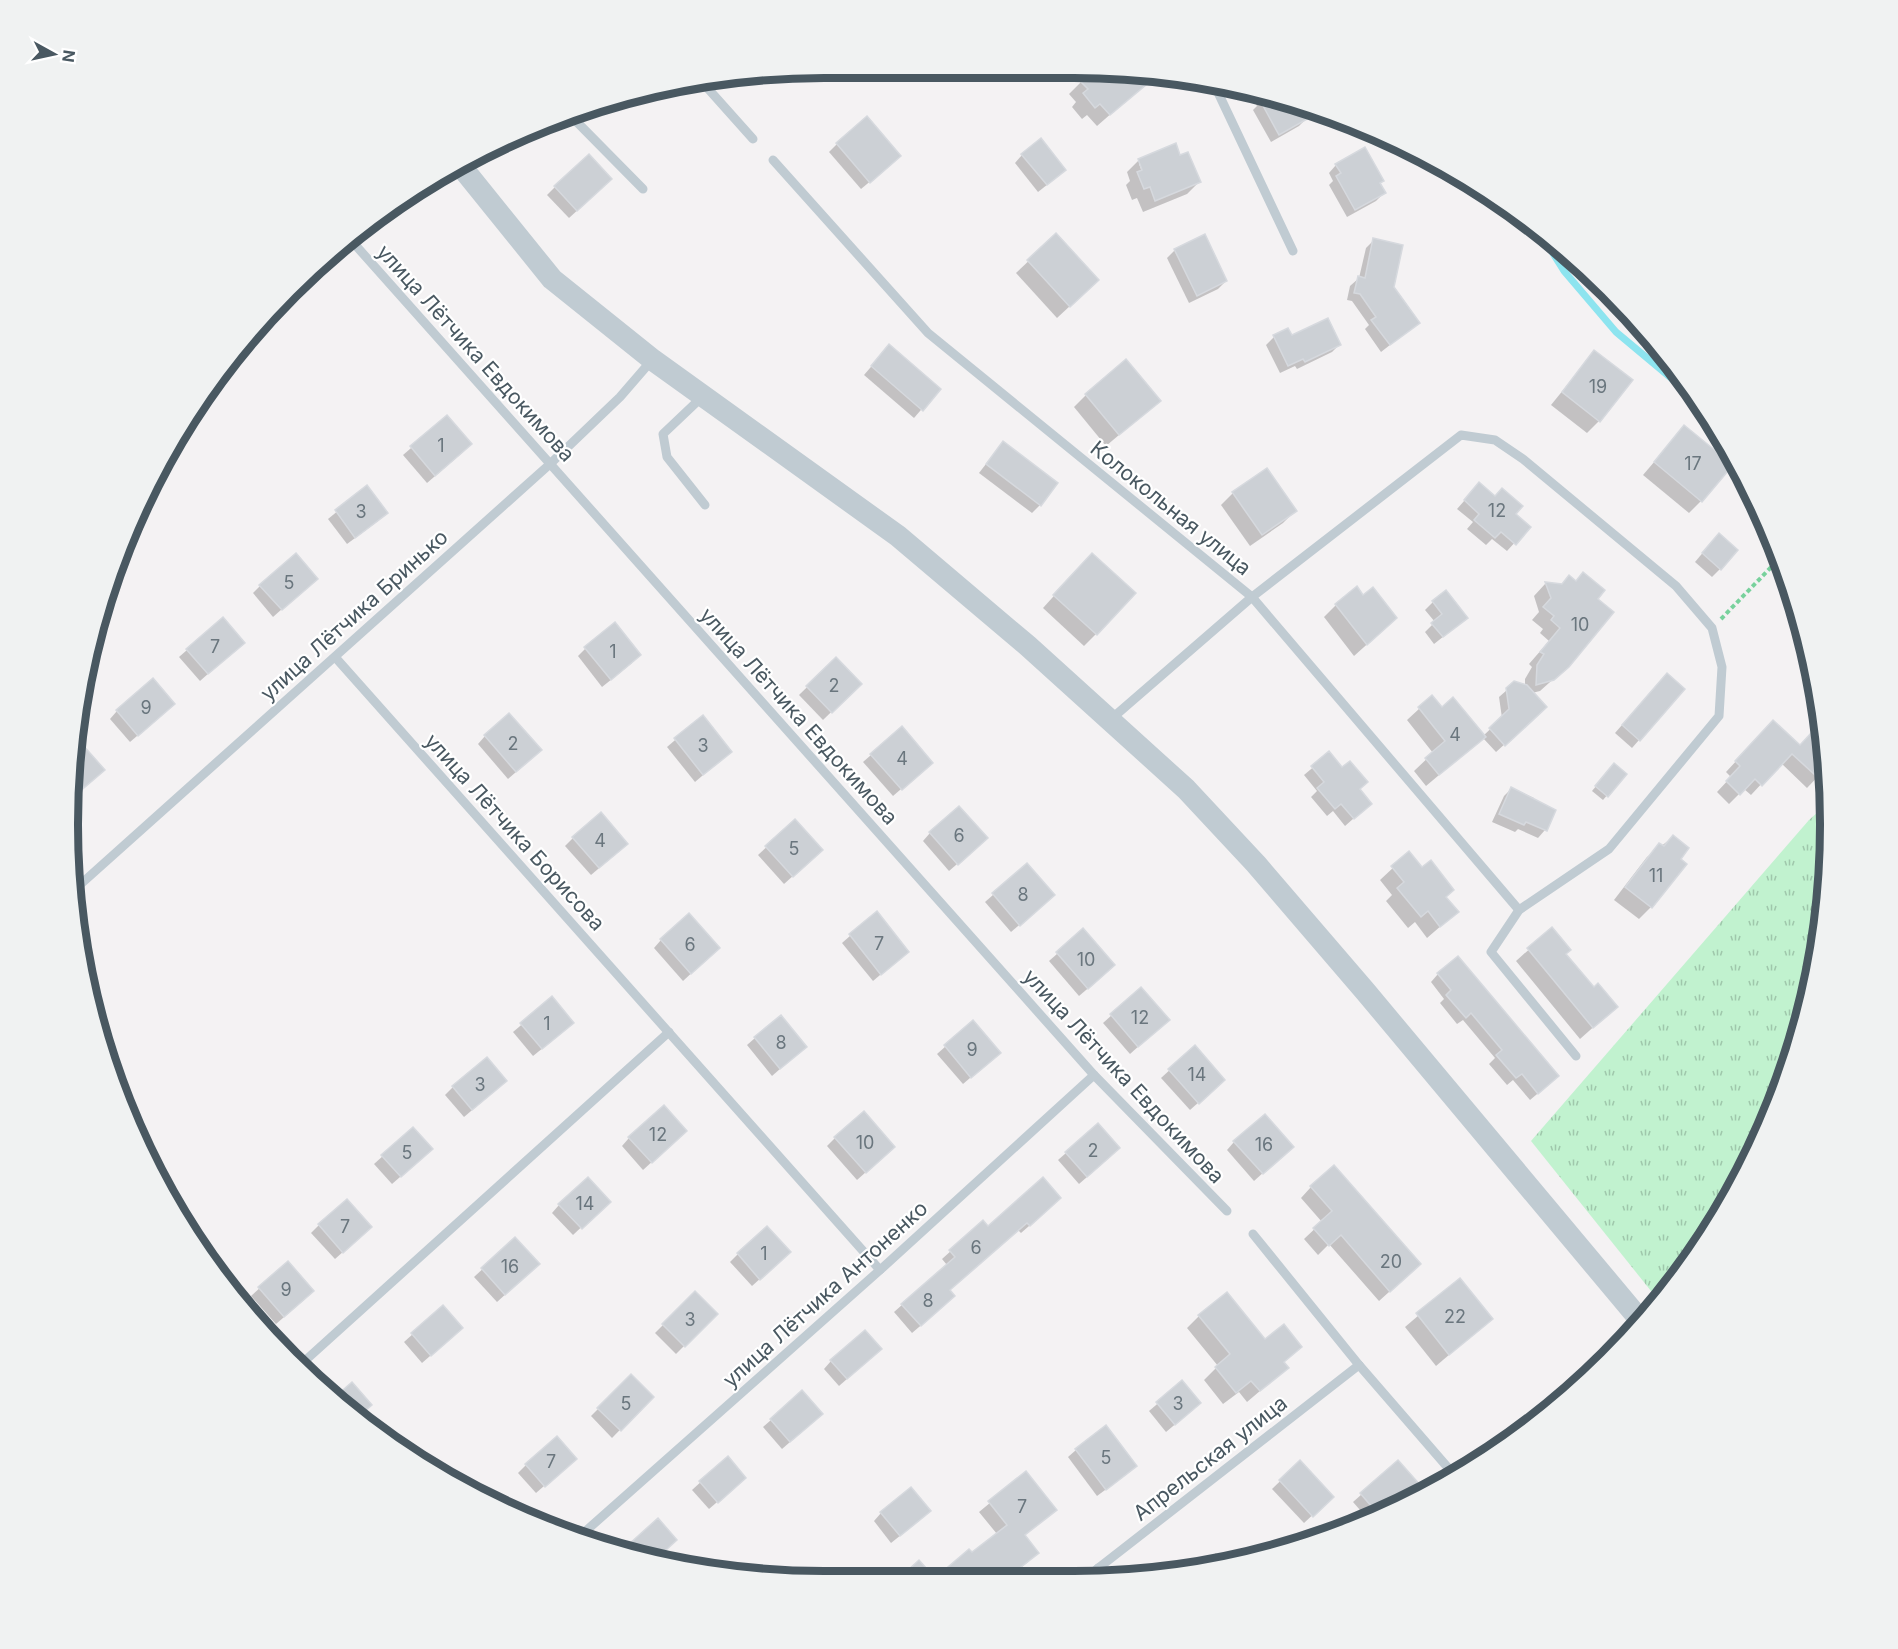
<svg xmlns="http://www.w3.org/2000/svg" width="1898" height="1649" font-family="Inter,sans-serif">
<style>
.grass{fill:url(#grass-tufts)}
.shadow{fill:#0003;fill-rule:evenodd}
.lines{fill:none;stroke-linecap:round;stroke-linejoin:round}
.stream{stroke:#8de4ef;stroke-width:7}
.building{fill:#ccd0d5;stroke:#d6d9de;stroke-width:1.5}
.path{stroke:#78d19c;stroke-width:4;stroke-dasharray:4.5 3;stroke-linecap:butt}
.service{stroke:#c0cbd2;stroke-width:9}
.tertiary{stroke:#c0cbd2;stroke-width:22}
.labels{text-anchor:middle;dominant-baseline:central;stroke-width:4.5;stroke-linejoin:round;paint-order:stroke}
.number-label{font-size:18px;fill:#6a767e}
.street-label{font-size:21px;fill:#495861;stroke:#fff}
.rim{fill:none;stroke:#495861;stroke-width:8}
</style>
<defs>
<pattern id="grass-tufts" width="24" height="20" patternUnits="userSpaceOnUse" patternTransform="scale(1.5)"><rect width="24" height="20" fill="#c1f2cf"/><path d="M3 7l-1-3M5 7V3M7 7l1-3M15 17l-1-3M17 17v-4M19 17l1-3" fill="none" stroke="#9fc7ab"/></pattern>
</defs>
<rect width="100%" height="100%" fill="#f4f2f3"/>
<!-- grass -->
<polygon class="grass" points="1827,804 1829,874 1805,1021 1752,1160 1674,1286 1659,1301 1531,1141 1809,820"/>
<!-- shadow -->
<g class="shadow">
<polygon points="1081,82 1145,84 1097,126 1087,115 1082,119 1072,107 1076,102 1069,94"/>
<polygon points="1257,94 1305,105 1302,109 1307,118 1299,126 1271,142 1253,110 1257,106 1252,98"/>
<polygon points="837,144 891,164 861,189 829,152"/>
<polygon points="1022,155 1057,177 1038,192 1015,163"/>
<path d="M1180 157 1199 182 1187 194 1143 212 1137 198 1132 200 1126 185 1130 181 1127 172 1139 160ZM1139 164H1142L1144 177Z"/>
<polygon points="1336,165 1378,184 1384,193 1376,201 1347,217 1329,185 1333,181 1329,173"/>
<polygon points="555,187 603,187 569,218 547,195"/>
<polygon points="1056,235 1085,292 1057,318 1016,273"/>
<polygon points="1374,240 1392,288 1418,323 1381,352 1365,329 1369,325 1352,301 1347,300 1350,286 1359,278 1366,248"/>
<polygon points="1175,250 1226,281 1218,289 1189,303 1167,258"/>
<polygon points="304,278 306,280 284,299"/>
<polygon points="1274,337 1339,345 1332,352 1297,369 1295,366 1280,373 1266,345"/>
<polygon points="1594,352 1599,421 1587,433 1551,405"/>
<polygon points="882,354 939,389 914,418 864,375"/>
<polygon points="1086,395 1159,401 1106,446 1074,407"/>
<polygon points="447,417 463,452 427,483 403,455"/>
<polygon points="1684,427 1701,501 1689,513 1643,475"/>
<polygon points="996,451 1040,505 1032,513 979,473"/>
<polygon points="367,487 378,521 347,544 328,519"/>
<polygon points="1472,492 1514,514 1529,527 1507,551 1492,539 1486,545 1467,529 1473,522 1457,509"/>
<polygon points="1233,493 1295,511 1283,523 1250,546 1221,505"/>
<polygon points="1711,543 1720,569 1712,577 1695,562"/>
<polygon points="1080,567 1096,634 1084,646 1043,608"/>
<polygon points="1583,574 1596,599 1568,666 1540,691 1532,693 1537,715 1496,752 1483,738 1426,786 1414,771 1433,753 1407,720 1432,697 1442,709 1483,736 1502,718 1499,697 1515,683 1525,686 1525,679 1532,667 1529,664 1549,641 1540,633 1543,629 1532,620 1539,612 1534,596 1545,584 1562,585 1575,582"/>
<polygon points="260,586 308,586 273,617 253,593"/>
<polygon points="1433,602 1458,625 1434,644 1425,632 1435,622 1425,610"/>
<polygon points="1336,605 1383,630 1354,656 1324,617"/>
<polygon points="585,649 632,663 602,687 578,656"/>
<polygon points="187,650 235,650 200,681 179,657"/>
<polygon points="836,659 860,684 823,720 799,695"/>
<polygon points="1659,683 1639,740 1632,748 1615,733"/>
<polygon points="117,711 165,712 130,742 110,719"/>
<polygon points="702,717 730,752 695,782 667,747"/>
<polygon points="1823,721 1825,769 1807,788 1781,763 1751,795 1744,789 1729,804 1717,792 1731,777 1726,772 1763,732 1799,747"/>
<polygon points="485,736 532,758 508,779 478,744"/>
<polygon points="1329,754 1370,804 1345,826 1333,811 1327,816 1311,797 1317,791 1304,775"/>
<polygon points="871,755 923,770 893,796 863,762"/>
<polygon points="1611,768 1625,774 1603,800 1592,791"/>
<polygon points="1512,788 1534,798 1533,801 1545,830 1538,838 1518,829 1515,832 1492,822 1504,796"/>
<polygon points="795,821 813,858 784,884 758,855"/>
<polygon points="930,833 978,846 949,871 923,841"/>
<polygon points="1673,837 1651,907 1639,919 1614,900 1647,857"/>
<polygon points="573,838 618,852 591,875 565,846"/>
<polygon points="1409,853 1457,912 1427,938 1415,922 1408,928 1386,901 1392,895 1380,880"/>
<polygon points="1027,865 1045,903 1011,932 985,902"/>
<polygon points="876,913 907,952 873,981 842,943"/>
<polygon points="1552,929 1565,955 1593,989 1616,1007 1580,1039 1516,961"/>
<polygon points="1083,931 1106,973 1079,996 1049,961"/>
<polygon points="661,940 711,955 683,981 654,948"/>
<polygon points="1438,974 1549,1084 1530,1100 1513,1080 1507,1085 1489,1064 1495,1058 1463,1020 1457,1024 1440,1003 1444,999 1431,982"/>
<polygon points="1141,989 1160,1027 1130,1054 1103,1023"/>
<polygon points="552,999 564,1031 533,1056 513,1032"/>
<polygon points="973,1022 991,1060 963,1084 937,1054"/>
<polygon points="755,1038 805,1047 772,1076 747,1045"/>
<polygon points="1195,1047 1216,1087 1190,1110 1161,1078"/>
<polygon points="453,1087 497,1089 464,1117 445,1095"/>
<polygon points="413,1129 423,1157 392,1184 374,1164"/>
<polygon points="629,1138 677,1139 643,1170 622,1146"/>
<polygon points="835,1138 885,1155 857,1180 827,1146"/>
<polygon points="1234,1142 1284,1154 1254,1181 1227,1150"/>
<polygon points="1066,1153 1111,1156 1079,1184 1058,1160"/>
<polygon points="1311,1187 1409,1274 1379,1301 1329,1244 1318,1255 1304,1239 1322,1222 1301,1198"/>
<polygon points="609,1201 573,1235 552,1213 559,1205"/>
<polygon points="1052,1206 1021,1233 1018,1230 948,1290 946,1304 912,1333 894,1312 947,1265 942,1259 983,1222 988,1228"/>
<polygon points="319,1225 362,1235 335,1259 311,1233"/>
<polygon points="515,1239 530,1272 497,1302 474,1277"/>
<polygon points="738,1254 781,1260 752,1286 730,1262"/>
<polygon points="288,1263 305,1299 276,1324 251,1296"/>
<polygon points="1460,1280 1491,1319 1436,1366 1405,1327"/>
<polygon points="695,1293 716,1314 676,1354 655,1333"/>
<polygon points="443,1307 453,1336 422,1363 404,1342"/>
<polygon points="1199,1316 1283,1363 1287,1368 1247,1402 1239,1392 1223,1404 1204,1380 1218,1366 1187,1328"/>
<polygon points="872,1357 839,1386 824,1369 831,1361"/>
<polygon points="631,1376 652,1397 612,1438 591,1416"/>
<polygon points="1182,1383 1191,1411 1166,1432 1149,1411"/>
<polygon points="771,1420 813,1422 782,1449 763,1427"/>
<polygon points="1076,1450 1128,1473 1097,1496 1068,1457"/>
<polygon points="727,1458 737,1485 709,1509 692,1490"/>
<polygon points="1300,1462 1332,1497 1304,1523 1272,1489"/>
<polygon points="1398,1462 1419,1495 1367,1518 1353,1502"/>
<polygon points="526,1465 567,1466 536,1493 518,1473"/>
<polygon points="1026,1473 1055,1510 1024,1536 1037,1553 1028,1562 1004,1581 898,1581 919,1562 935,1580 997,1534 979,1512"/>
<polygon points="881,1513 921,1519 891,1543 874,1521"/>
<polygon points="658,1520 668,1548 654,1560 624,1551"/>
<polygon points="1216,1553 1221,1560 1202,1564"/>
</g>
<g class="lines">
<!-- stream -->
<polyline class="stream" points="1534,223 1564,271 1616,332 1695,398"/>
</g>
<!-- building -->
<g class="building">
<polygon points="1090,72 1139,73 1147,84 1110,115 1100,104 1095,108 1083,93 1088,89 1080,81"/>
<polygon points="1256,93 1301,104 1309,118 1279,135"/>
<polygon points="867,116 901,156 870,183 836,143"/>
<polygon points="1041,138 1066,170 1047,185 1021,154"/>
<polygon points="1176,143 1180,155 1188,152 1201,182 1155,201 1150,187 1144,189 1137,172 1142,170 1138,159"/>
<polygon points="1365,147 1384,181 1380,183 1386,193 1355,210 1336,176 1341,173 1335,164"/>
<polygon points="589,154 612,179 577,211 554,186"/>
<polygon points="1056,233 1099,280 1070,307 1027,260"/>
<polygon points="1205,234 1227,281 1197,296 1174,249"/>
<polygon points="1373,238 1403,245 1394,287 1420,323 1390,345 1371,320 1376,317 1360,294 1354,293 1358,276 1365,278"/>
<polygon points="1328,318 1341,345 1305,362 1303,359 1288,366 1273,335 1288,328 1292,335"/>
<polygon points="889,344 941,389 923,411 871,366"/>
<polygon points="1594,350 1633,380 1600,422 1562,392"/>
<polygon points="1126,359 1161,401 1119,435 1085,394"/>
<polygon points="447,415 472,444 435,476 410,446"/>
<polygon points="1684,425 1733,465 1702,502 1654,462"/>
<polygon points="1003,441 1058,483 1041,506 986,464"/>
<polygon points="1267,468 1297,511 1262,535 1232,492"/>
<polygon points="1479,482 1495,496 1502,488 1523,506 1516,514 1531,527 1516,545 1501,532 1495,538 1474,520 1479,514 1464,500"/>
<polygon points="367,485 388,513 355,538 335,510"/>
<polygon points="1719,533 1738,550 1721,570 1702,553"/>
<polygon points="296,553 318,579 282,610 259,585"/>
<polygon points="1092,553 1136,593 1097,635 1053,595"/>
<polygon points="1583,572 1605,590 1598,599 1614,612 1569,667 1554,680 1536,685 1537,665 1544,654 1540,652 1560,628 1551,620 1554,616 1543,607 1551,598 1545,582 1562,584 1569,575 1576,581"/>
<polygon points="1357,586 1363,595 1373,587 1397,618 1367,645 1335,604"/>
<polygon points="1446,590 1468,618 1443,637 1431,623 1442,614 1432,601"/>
<polygon points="223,617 245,643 208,674 186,649"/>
<polygon points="615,622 641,655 611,680 584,647"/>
<polygon points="836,657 862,684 832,713 806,686"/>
<polygon points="1667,673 1685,689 1640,741 1622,725"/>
<polygon points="153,678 175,704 138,736 116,710"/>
<polygon points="1514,681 1527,685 1547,707 1505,746 1489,728 1509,709 1506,688"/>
<polygon points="1432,695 1442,707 1453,697 1486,737 1439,775 1425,758 1445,741 1418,707"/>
<polygon points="509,713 542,750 516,772 484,735"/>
<polygon points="703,715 732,752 703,775 674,738"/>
<polygon points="1773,720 1800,745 1823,720 1826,785 1792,754 1762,786 1755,779 1740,795 1726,781 1740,766 1735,761"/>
<polygon points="902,726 933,763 902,790 870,754"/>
<polygon points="82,744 105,770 72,798 73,752"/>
<polygon points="1329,751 1342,767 1350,761 1368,782 1360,789 1372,804 1354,819 1341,804 1335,809 1317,788 1324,782 1311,766"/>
<polygon points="1614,763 1627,774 1608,797 1595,786"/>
<polygon points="1511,787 1556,810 1547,831 1526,822 1524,825 1499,814"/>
<polygon points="959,806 988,838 958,865 929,832"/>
<polygon points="601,812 628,844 599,868 572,837"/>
<polygon points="795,819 823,850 793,877 765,846"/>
<polygon points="1673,835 1689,848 1681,859 1687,864 1652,908 1625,887 1659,843 1664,846"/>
<polygon points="1409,851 1422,867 1431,860 1454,890 1446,897 1459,912 1440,927 1428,911 1421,917 1397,888 1404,882 1391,866"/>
<polygon points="1027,863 1055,895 1020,926 992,893"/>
<polygon points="877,911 909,952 881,975 849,934"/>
<polygon points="689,913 720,948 691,974 660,939"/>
<polygon points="1552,927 1571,950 1566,954 1594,987 1598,983 1618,1007 1593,1028 1527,948"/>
<polygon points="1083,928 1115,965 1088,989 1056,952"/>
<polygon points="1458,956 1559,1076 1538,1094 1522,1074 1516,1078 1496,1055 1502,1050 1471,1013 1466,1018 1446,995 1451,990 1437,973"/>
<polygon points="1141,987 1170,1020 1138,1047 1110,1014"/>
<polygon points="552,996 574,1023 542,1049 520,1023"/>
<polygon points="781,1015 807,1047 780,1069 754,1037"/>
<polygon points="973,1020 1001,1053 971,1078 944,1045"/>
<polygon points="1195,1045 1225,1080 1199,1104 1168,1069"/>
<polygon points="487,1057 507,1081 472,1110 452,1086"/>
<polygon points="664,1105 687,1131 652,1163 628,1137"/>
<polygon points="864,1111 895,1147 866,1173 834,1137"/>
<polygon points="1265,1114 1294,1147 1263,1174 1233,1141"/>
<polygon points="1098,1123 1120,1148 1087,1177 1065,1152"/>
<polygon points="413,1127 433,1149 401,1177 381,1155"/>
<polygon points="1334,1165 1421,1264 1390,1292 1341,1235 1329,1246 1313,1228 1332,1211 1310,1186"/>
<polygon points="588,1177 611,1202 582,1229 558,1204"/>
<polygon points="1043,1177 1061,1198 1030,1226 1027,1223 950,1290 955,1296 921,1326 901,1304 955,1257 949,1250 983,1220 988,1226"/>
<polygon points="347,1199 372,1227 343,1253 318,1224"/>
<polygon points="767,1226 791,1252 760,1280 737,1253"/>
<polygon points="515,1237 540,1264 505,1295 481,1268"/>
<polygon points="288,1261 314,1291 284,1317 258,1287"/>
<polygon points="1460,1278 1493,1319 1449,1355 1416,1313"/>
<polygon points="695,1291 718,1314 685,1347 662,1324"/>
<polygon points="1227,1292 1265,1339 1284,1324 1302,1347 1284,1362 1289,1368 1260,1391 1251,1381 1236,1393 1215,1367 1230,1354 1198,1315"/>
<polygon points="443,1305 463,1328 431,1356 411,1333"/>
<polygon points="865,1330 882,1349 847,1379 830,1360"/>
<polygon points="631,1374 654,1397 621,1431 597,1408"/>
<polygon points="1182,1380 1201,1403 1175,1425 1156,1402"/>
<polygon points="352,1382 372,1405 358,1417 335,1397"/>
<polygon points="802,1390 823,1414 790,1442 770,1419"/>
<polygon points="1106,1425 1137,1466 1106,1490 1075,1449"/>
<polygon points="557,1436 577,1459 545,1487 525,1464"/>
<polygon points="728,1456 746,1478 718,1503 699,1481"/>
<polygon points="1300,1460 1334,1497 1313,1517 1279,1480"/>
<polygon points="1398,1460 1421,1486 1402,1503 1378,1514 1360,1493"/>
<polygon points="1026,1471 1057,1510 1025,1535 1039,1553 1003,1581 896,1581 919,1560 935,1578 969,1549 972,1552 1007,1525 988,1501"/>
<polygon points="911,1487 931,1511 900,1536 880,1512"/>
<polygon points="658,1518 677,1540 655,1560 636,1554 628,1545"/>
</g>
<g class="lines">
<!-- path -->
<polyline class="path" points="1721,619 1780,558"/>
<!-- service -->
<g class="service">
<polyline points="703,83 753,139"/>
<polyline points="1214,84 1293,251"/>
<polyline points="570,115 643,189"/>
<polyline points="773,160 928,333 1252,597 1519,910"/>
<polyline points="464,171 493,145"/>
<polyline points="350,239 1094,1075 1227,1211"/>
<polyline points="702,397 663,434 667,457 705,505"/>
<polyline points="335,657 880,1270"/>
<polyline points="1110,720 1252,597 1461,435 1495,440 1523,459 1676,586 1712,628 1722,667 1719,716 1609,849 1519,910 1491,952 1576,1056"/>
<polyline points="73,891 550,464 620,397 652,360"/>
<polyline points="1253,1234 1359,1365 1456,1477"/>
<polyline points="298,1367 669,1032"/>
<polyline points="579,1537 880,1270 1094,1075"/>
<polyline points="1098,1568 1107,1580"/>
<polyline points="1083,1580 1359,1365"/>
</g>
<!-- tertiary -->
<polyline class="tertiary" points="460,165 552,279 653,360 898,536 1028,646 1186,789 1256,864 1365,991 1641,1321"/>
</g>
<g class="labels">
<!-- number labels -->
<g class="number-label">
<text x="1598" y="386">19</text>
<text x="441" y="445">1</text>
<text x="1693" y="463">17</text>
<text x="1497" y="510">12</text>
<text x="361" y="511">3</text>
<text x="289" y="582">5</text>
<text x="1580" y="624">10</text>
<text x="215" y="646">7</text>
<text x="613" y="651">1</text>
<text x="834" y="685">2</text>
<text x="146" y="707">9</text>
<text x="1455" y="734">4</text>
<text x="513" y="743">2</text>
<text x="703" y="745">3</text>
<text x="902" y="758">4</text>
<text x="959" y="835">6</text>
<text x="600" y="840">4</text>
<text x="794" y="848">5</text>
<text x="1656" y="875">11</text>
<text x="1023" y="894">8</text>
<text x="879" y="943">7</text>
<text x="690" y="944">6</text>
<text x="1086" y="959">10</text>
<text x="1140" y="1017">12</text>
<text x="547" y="1023">1</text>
<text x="781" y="1042">8</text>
<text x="972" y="1049">9</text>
<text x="1197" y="1074">14</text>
<text x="480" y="1084">3</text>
<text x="658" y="1134">12</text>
<text x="865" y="1142">10</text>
<text x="1264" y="1144">16</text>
<text x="1093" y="1150">2</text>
<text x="407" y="1152">5</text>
<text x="585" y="1203">14</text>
<text x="345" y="1226">7</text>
<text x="976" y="1247">6</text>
<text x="764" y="1253">1</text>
<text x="1391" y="1261">20</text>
<text x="510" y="1266">16</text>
<text x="286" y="1289">9</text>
<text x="928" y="1300">8</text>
<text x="1455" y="1316">22</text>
<text x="690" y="1319">3</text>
<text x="626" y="1403">5</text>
<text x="1178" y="1403">3</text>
<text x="1106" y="1457">5</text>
<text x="551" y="1461">7</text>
<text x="1022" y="1506">7</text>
</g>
<!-- street labels -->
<g class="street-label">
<text transform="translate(476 353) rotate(48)">улица Лётчика Евдокимова</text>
<text transform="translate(1171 508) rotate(39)">Колокольная улица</text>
<text transform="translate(354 615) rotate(-42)">улица Лётчика Бринько</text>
<text transform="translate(799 716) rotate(48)">улица Лётчика Евдокимова</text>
<text transform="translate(515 832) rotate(48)">улица Лётчика Борисова</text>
<text transform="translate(1124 1076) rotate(47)">улица Лётчика Евдокимова</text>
<text transform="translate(825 1294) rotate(-42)">улица Лётчика Антоненко</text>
<text transform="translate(1210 1458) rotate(-38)">Апрельская улица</text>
</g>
</g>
<!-- crop -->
<path d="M0 0H1898V1649H0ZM824 78H1074A746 746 0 0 1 1820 824V825A746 746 0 0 1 1074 1571H824A746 746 0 0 1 78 825V824A746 746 0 0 1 824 78Z" fill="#f0f2f2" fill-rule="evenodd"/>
<path class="rim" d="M824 78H1074A746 746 0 0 1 1820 824V825A746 746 0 0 1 1074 1571H824A746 746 0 0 1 78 825V824A746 746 0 0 1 824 78Z"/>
<!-- north arrow -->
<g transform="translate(54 54) rotate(98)" stroke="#ffffff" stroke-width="4.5" paint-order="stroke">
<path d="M0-4.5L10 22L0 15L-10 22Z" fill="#495861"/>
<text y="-9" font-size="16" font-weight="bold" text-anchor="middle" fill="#495861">N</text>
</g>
</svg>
